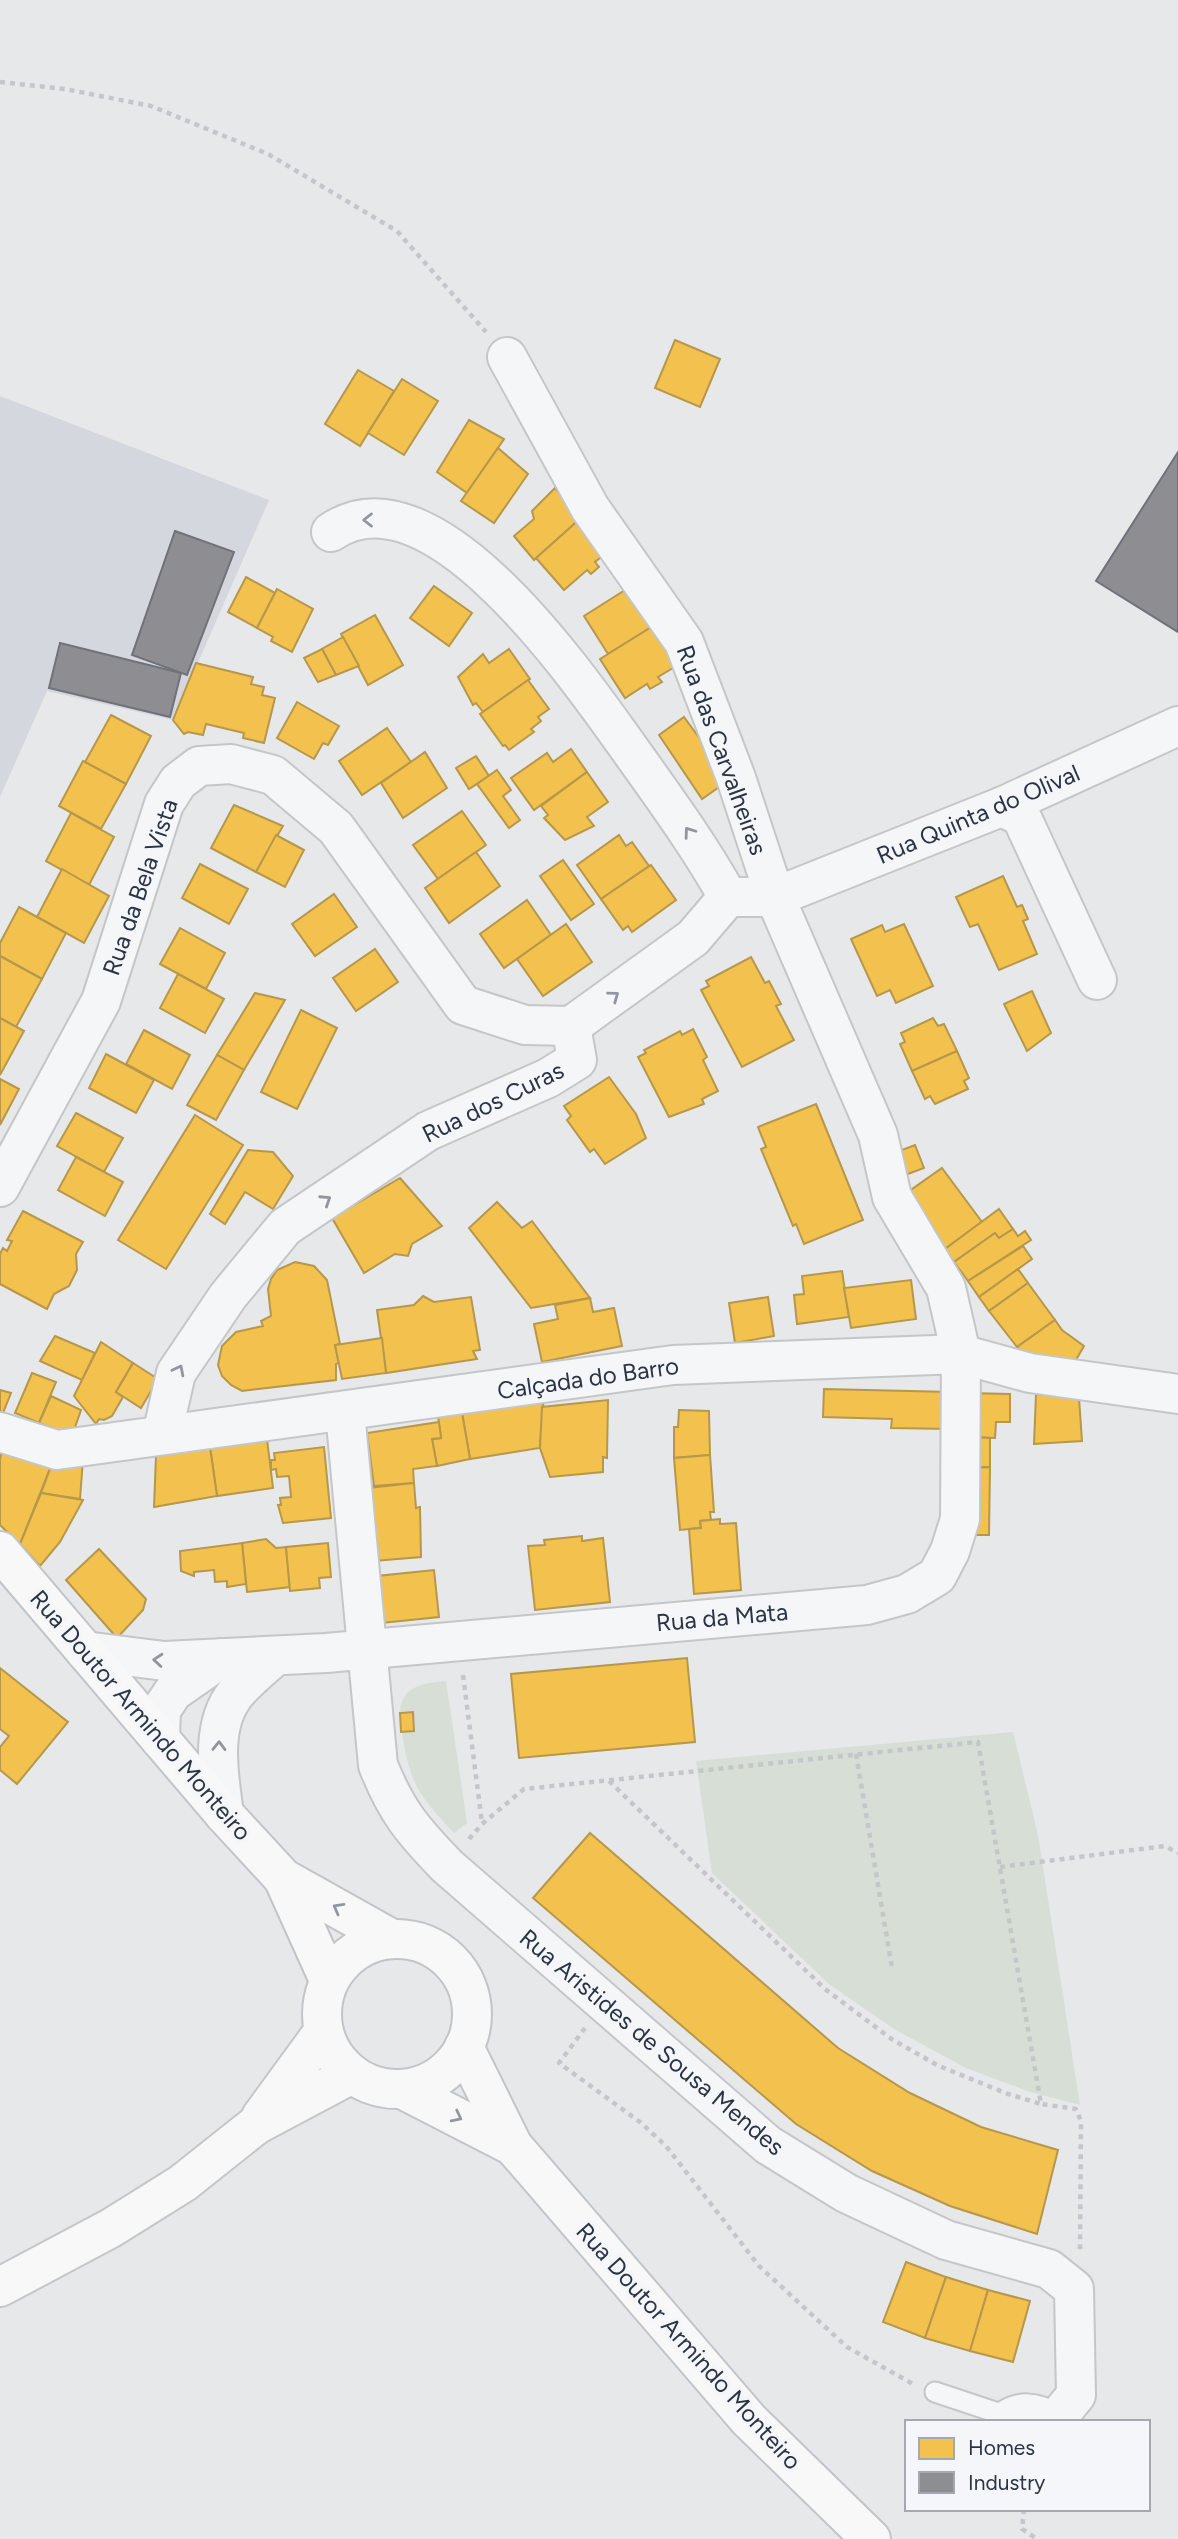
<svg xmlns="http://www.w3.org/2000/svg" width="1178" height="2539" font-family="Figtree,sans-serif">
<style>
.built{fill:#d4d7dd}
.green{fill:#d6ded6}
.homes{fill:#f2c14e;stroke:#b6974b;stroke-width:2}
.industry{fill:#8d8d92;stroke:#70727b;stroke-width:2}
.lines{fill:none;stroke-linecap:round;stroke-linejoin:round}
.lane-casing{stroke:#c4c6c8;stroke-width:23}
.street-casing{stroke:#c4c6c8;stroke-width:42}
.secondary-casing{stroke:#c4c6c8;stroke-width:42}
.primary-casing{stroke:#c2c5c8;stroke-width:42}
.path{stroke:#c5c6ca;stroke-width:4.5;stroke-dasharray:5 5;stroke-linecap:butt}
.lane{stroke:#f5f6f7;stroke-width:19}
.street{stroke:#f5f6f7;stroke-width:38}
.secondary{stroke:#f8f8f8;stroke-width:38}
.primary{stroke:#f8f8f8;stroke-width:38}
.oneway{stroke:#90959e}
.oneway2{stroke:#92969e}
.labels{text-anchor:middle;dominant-baseline:central;stroke-width:7;stroke-linejoin:round;paint-order:stroke}
.street-label{font-size:24px;fill:#2b3445;stroke:#f4f6f9}
</style>
<rect width="100%" height="100%" fill="#e6e8ea"/>
<!-- built -->
<polygon class="built" points="0,396 269,500 173,720 47,691 0,797"/>
<!-- green -->
<g class="green">
<path d="M446 1681 467 1823 454 1833C419 1795 410 1785 402 1733L415 1731 413 1711H400C402 1686 424 1683 446 1681Z"/>
<polygon points="1013,1732 1038,1835 1080,2105 1030,2092 966,2068 894,2029 829,1984 712,1873 696,1761"/>
</g>
<!-- homes -->
<g class="homes">
<polygon points="675,340 720,359 700,407 655,388"/>
<polygon points="358,370 394,391 360,446 325,424"/>
<polygon points="402,379 438,401 404,455 368,433"/>
<polygon points="469,420 504,439 467,493 437,472"/>
<polygon points="498,448 528,474 494,523 461,501"/>
<polygon points="555,488 581,518 534,560 514,536 534,519 532,511"/>
<polygon points="581,518 611,549 595,562 599,567 591,574 587,570 564,590 536,558"/>
<polygon points="246,577 275,593 257,628 228,612"/>
<polygon points="636,583 661,621 608,654 584,616"/>
<polygon points="434,586 472,613 449,646 410,618"/>
<polygon points="277,589 313,609 292,652 271,641 273,637 257,628"/>
<polygon points="375,615 403,665 368,685 341,634"/>
<polygon points="653,626 678,665 658,677 662,682 650,689 647,684 625,698 600,659"/>
<polygon points="343,637 359,666 336,675 322,649"/>
<polygon points="322,649 336,675 318,682 304,658"/>
<polygon points="509,649 530,679 483,712 476,703 473,705 458,677 483,654 489,663"/>
<polygon points="196,663 253,677 251,684 264,687 262,695 275,698 264,743 243,738 244,733 206,724 203,735 188,732 184,734 173,720"/>
<polygon points="528,680 549,709 538,717 541,721 531,729 534,732 509,750 505,745 503,746 480,714"/>
<polygon points="297,702 339,726 328,745 323,743 314,759 277,738"/>
<polygon points="111,715 151,736 126,784 85,762"/>
<polygon points="684,717 706,747 722,785 702,799 659,735"/>
<polygon points="387,728 411,762 362,795 339,761"/>
<polygon points="571,749 587,772 534,810 511,778 547,753 553,762"/>
<polygon points="425,752 447,788 403,818 381,783"/>
<polygon points="476,756 489,776 469,789 456,768"/>
<polygon points="83,761 126,784 101,829 59,806"/>
<polygon points="497,770 511,790 503,796 520,820 509,828 477,784"/>
<polygon points="587,772 608,802 587,817 594,826 565,840 544,818 548,815 541,806"/>
<polygon points="234,805 283,826 256,872 211,848"/>
<polygon points="462,811 486,845 438,879 413,845"/>
<polygon points="71,813 114,837 89,885 46,861"/>
<polygon points="276,835 304,850 285,887 256,872"/>
<polygon points="619,835 626,846 632,842 649,866 601,899 577,865"/>
<polygon points="476,852 500,886 449,923 425,888"/>
<polygon points="563,860 594,904 571,920 540,876"/>
<polygon points="200,864 248,889 229,924 182,898"/>
<polygon points="651,865 676,900 632,932 628,926 623,930 601,899"/>
<polygon points="62,869 109,896 84,943 37,917"/>
<polygon points="1003,876 1017,907 1022,905 1028,919 1023,921 1037,954 999,970 978,924 970,927 956,897"/>
<polygon points="334,894 357,927 315,956 292,924"/>
<polygon points="527,900 551,935 504,968 480,934"/>
<polygon points="19,907 66,933 42,979 0,956 0,943"/>
<polygon points="566,924 592,962 543,996 517,959"/>
<polygon points="904,924 933,986 896,1003 890,990 877,996 851,939 882,925 885,932"/>
<polygon points="180,928 225,953 206,989 160,964"/>
<polygon points="375,949 398,982 356,1011 333,978"/>
<polygon points="0,956 42,979 16,1027 0,1018"/>
<polygon points="751,957 765,983 769,981 781,1004 776,1006 794,1040 742,1067 701,990 709,986 706,981"/>
<polygon points="178,974 224,999 205,1033 160,1008"/>
<polygon points="1032,991 1051,1033 1027,1051 1004,1004"/>
<polygon points="255,993 285,1000 244,1070 217,1055"/>
<polygon points="301,1010 337,1028 297,1109 261,1092"/>
<polygon points="0,1018 24,1031 0,1075"/>
<polygon points="933,1018 938,1026 944,1024 957,1051 912,1071 900,1044 905,1042 901,1033"/>
<polygon points="693,1029 707,1057 703,1060 718,1091 702,1099 704,1104 669,1117 638,1057 646,1053 644,1050 680,1031 682,1035"/>
<polygon points="144,1030 190,1055 172,1089 126,1064"/>
<polygon points="957,1051 969,1078 964,1081 968,1089 935,1104 930,1096 925,1099 912,1071"/>
<polygon points="106,1054 154,1080 136,1113 89,1088"/>
<polygon points="217,1055 244,1070 216,1120 187,1105"/>
<polygon points="609,1077 636,1114 646,1138 605,1164 594,1149 590,1152 567,1120 571,1116 564,1106"/>
<polygon points="0,1079 19,1089 0,1125"/>
<polygon points="816,1104 863,1220 804,1244 796,1224 793,1226 761,1149 766,1147 758,1127"/>
<polygon points="76,1113 123,1138 104,1172 57,1146"/>
<polygon points="195,1115 243,1145 166,1269 118,1240"/>
<polygon points="915,1145 924,1168 900,1177 891,1154"/>
<polygon points="248,1150 273,1152 293,1176 273,1209 245,1192 225,1224 210,1214"/>
<polygon points="76,1157 123,1182 105,1216 58,1190"/>
<polygon points="942,1168 982,1222 945,1249 905,1194"/>
<polygon points="400,1178 442,1226 412,1244 408,1256 395,1254 364,1273 332,1218"/>
<polygon points="497,1202 522,1228 532,1221 590,1298 531,1308 469,1228"/>
<polygon points="999,1209 1013,1229 999,1238 995,1233 954,1262 945,1249"/>
<polygon points="23,1211 83,1242 76,1254 77,1270 69,1286 54,1294 47,1309 0,1284 0,1254 3,1248 7,1251 12,1241 7,1240"/>
<polygon points="1013,1229 1018,1236 1025,1231 1031,1240 968,1281 954,1262 995,1233 999,1238"/>
<polygon points="1023,1246 1032,1259 979,1297 968,1281"/>
<polygon points="295,1262 314,1266 327,1280 340,1344 335,1345 339,1363 336,1364 336,1380 242,1391 231,1385 222,1376 218,1365 222,1346 236,1332 263,1326 261,1321 271,1316 268,1289 271,1279 277,1270"/>
<polygon points="1018,1269 1028,1283 989,1311 979,1297"/>
<polygon points="842,1271 849,1317 797,1324 794,1295 804,1294 802,1276"/>
<polygon points="911,1280 916,1319 851,1328 844,1288"/>
<polygon points="1028,1283 1055,1320 1017,1347 989,1311"/>
<polygon points="423,1296 434,1302 471,1297 480,1350 473,1351 477,1359 386,1373 377,1310 414,1305"/>
<polygon points="768,1297 774,1336 735,1343 729,1303"/>
<polygon points="590,1298 593,1312 614,1308 622,1346 542,1362 534,1324 558,1319 555,1305"/>
<polygon points="1055,1320 1062,1330 1084,1346 1072,1367 1028,1359 1017,1347"/>
<polygon points="55,1336 95,1353 82,1380 40,1361"/>
<polygon points="382,1338 386,1373 342,1379 335,1345"/>
<polygon points="101,1342 133,1363 116,1392 123,1397 112,1416 104,1420 99,1419 96,1424 74,1396"/>
<polygon points="133,1363 158,1379 141,1408 116,1392"/>
<polygon points="32,1373 56,1382 39,1423 15,1413"/>
<polygon points="824,1389 951,1392 950,1429 891,1428 892,1419 823,1417"/>
<polygon points="0,1390 11,1393 3,1413 0,1413"/>
<polygon points="968,1393 1010,1394 1010,1422 996,1422 995,1438 968,1437"/>
<polygon points="544,1394 540,1448 470,1459 461,1407"/>
<polygon points="1036,1394 1079,1398 1082,1441 1034,1444"/>
<polygon points="51,1396 81,1410 72,1436 39,1423"/>
<polygon points="608,1400 607,1458 603,1457 603,1472 550,1477 540,1448 542,1407"/>
<polygon points="461,1407 470,1459 437,1466 432,1439 441,1438 437,1409"/>
<polygon points="679,1410 709,1411 710,1455 674,1458 674,1427 678,1427"/>
<polygon points="439,1422 441,1438 432,1439 437,1466 413,1469 414,1483 374,1486 367,1433"/>
<polygon points="968,1437 990,1438 990,1467 968,1468"/>
<polygon points="267,1439 273,1488 217,1496 210,1447"/>
<polygon points="3,1446 53,1461 20,1544 0,1525 0,1459"/>
<polygon points="210,1447 217,1496 154,1507 156,1456"/>
<polygon points="324,1447 331,1518 283,1523 278,1505 281,1505 280,1498 291,1497 289,1476 277,1477 276,1469 271,1470 271,1460 275,1460 274,1453"/>
<polygon points="710,1455 714,1512 710,1512 711,1520 700,1521 701,1528 680,1530 674,1458"/>
<polygon points="83,1459 80,1499 41,1493 53,1461"/>
<polygon points="990,1467 989,1535 967,1535 968,1468"/>
<polygon points="414,1483 416,1508 420,1507 421,1557 374,1561 368,1488"/>
<polygon points="41,1493 83,1500 60,1542 40,1566 20,1544"/>
<polygon points="720,1519 720,1524 736,1523 741,1590 694,1594 689,1529 701,1528 700,1521"/>
<polygon points="582,1536 582,1541 603,1538 610,1602 535,1610 528,1546 545,1545 544,1540"/>
<polygon points="266,1539 276,1548 286,1547 290,1587 247,1592 242,1543"/>
<polygon points="242,1543 246,1584 227,1587 227,1581 215,1582 214,1570 194,1572 194,1576 181,1571 180,1551"/>
<polygon points="328,1543 331,1577 319,1578 320,1588 290,1591 286,1547"/>
<polygon points="99,1549 146,1599 143,1610 117,1638 66,1580"/>
<polygon points="434,1570 439,1617 382,1623 377,1576"/>
<polygon points="687,1658 695,1742 519,1758 511,1674"/>
<polygon points="0,1668 68,1722 17,1784 0,1770 0,1747 9,1736 0,1729"/>
<polygon points="413,1712 414,1731 401,1732 400,1713"/>
<polygon points="590,1833 838,2048 910,2093 981,2127 1058,2150 1037,2234 950,2206 872,2171 796,2124 533,1898"/>
<polygon points="906,2262 946,2277 925,2338 883,2322"/>
<polygon points="946,2277 988,2290 970,2351 925,2338"/>
<polygon points="988,2290 1030,2301 1013,2362 970,2351"/>
</g>
<!-- industry -->
<g class="industry">
<polygon points="1178,452 1178,632 1096,581"/>
<polygon points="175,531 234,552 187,675 132,655"/>
<polygon points="60,643 181,673 170,717 49,688"/>
</g>
<g class="lines">
<!-- lane casing -->
<g class="lane-casing">
<polyline id="lane" points="935,2392 1010,2417"/>
</g>
<!-- street casing -->
<g class="street-casing">
<g id="street">
<polyline points="507,357 590,508 684,642 736,778 775,897 1001,807 1178,726"/>
<polyline points="1001,807 1021,816 1097,980"/>
<polyline points="0,1187 101,1001 164,804 178,782 199,766 231,764 273,775 336,828 463,1005 525,1025 571,1026"/>
<path d="M345 1412 378 1765C396 1811 413 1831 447 1866L768 2145 846 2193 946 2240 1049 2269 1074 2289 1076 2395 1054 2422"/>
<polyline points="0,1432 57,1450 673,1365 961,1354 1030,1373 1178,1394"/>
<path d="M162 1435 176 1373 228 1296 285 1227 428 1131 548 1078 577 1060 571 1026 693 938 728 897C699 845 665 799 631 751 582 683 433 462 331 532"/>
<polyline points="85,1651 164,1661 326,1653 867,1605 907,1594 937,1576 950,1551 960,1519 961,1354 946,1288 892,1197 878,1135 775,897 728,897"/>
<polyline points="160,1739 161,1710 173,1692 222,1658"/>
<path d="M224 1814C219 1776 209 1726 236 1693 247 1680 262 1668 275 1656"/>
<path d="M1004 2422C1019 2410 1036 2411 1051 2422"/>
</g>
</g>
<!-- secondary casing -->
<g class="secondary-casing">
<g id="secondary">
<polyline points="261,2117 323,2032"/>
<polyline points="0,2287 111,2228 183,2183 256,2125 352,2074"/>
</g>
</g>
<!-- primary casing -->
<g class="primary-casing">
<g id="primary">
<polyline points="0,1551 224,1814 283,1878 392,1939"/>
<polyline points="283,1878 329,1980"/>
<circle cx="397" cy="2014" r="75"/>
<polyline points="464,2047 513,2146 749,2420 871,2539"/>
<polyline points="402,2089 513,2146"/>
</g>
</g>
<!-- path -->
<g class="path">
<polyline points="0,82 65,89 151,106 268,154 397,231 486,332"/>
<polyline points="463,1675 482,1823"/>
<polyline points="856,1754 892,1968"/>
<polyline points="609,1781 825,1989 893,2040 939,2066 1008,2094 1041,2104"/>
<polyline points="469,1839 482,1824 524,1789 978,1742 1041,2104 1076,2109 1081,2121 1080,2250"/>
<polyline points="1000,1867 1165,1846 1178,1853"/>
<polyline points="585,2028 559,2063 640,2122 666,2146 759,2266 847,2347 913,2384"/>
<polyline points="1024,2509 1022,2529 1037,2539"/>
</g>
<!-- lane -->
<use href="#lane" class="lane"/>
<!-- street -->
<use href="#street" class="street"/>
<!-- secondary -->
<use href="#secondary" class="secondary"/>
<!-- primary -->
<use href="#primary" class="primary"/>
</g>
<!-- one-way arrows -->
<defs><path id="oneway-chevron" d="M-2-3.5L2.5 0L-2 3.5" fill="none" stroke-width="1.6" stroke-linecap="round" stroke-linejoin="round" transform="scale(1.75)"/></defs>
<g class="oneway">
<use href="#oneway-chevron" transform="translate(368 520) rotate(180)"/>
<use href="#oneway-chevron" transform="translate(689 832) rotate(-126)"/>
<use href="#oneway-chevron" transform="translate(614 996) rotate(-36)"/>
<use href="#oneway-chevron" transform="translate(326 1200) rotate(-33)"/>
<use href="#oneway-chevron" transform="translate(179 1370) rotate(-63)"/>
<use href="#oneway-chevron" transform="translate(158 1660) rotate(-175)"/>
<use href="#oneway-chevron" transform="translate(219 1746) rotate(-89)"/>
</g>
<g class="oneway2">
<use href="#oneway-chevron" transform="translate(338 1908) rotate(-151)"/>
<use href="#oneway-chevron" transform="translate(457 2117) rotate(27)"/>
</g>
<g class="labels">
<!-- street labels -->
<g class="street-label">
<text transform="translate(722 750) rotate(70)">Rua das Carvalheiras</text>
<text transform="translate(978 814) rotate(-23)">Rua Quinta do Olival</text>
<text transform="translate(140 887) rotate(-71)">Rua da Bela Vista</text>
<text transform="translate(493 1102) rotate(-26)">Rua dos Curas</text>
<text transform="translate(588 1378) rotate(-8)">Calçada do Barro</text>
<text transform="translate(722 1617) rotate(-5)">Rua da Mata</text>
<text transform="translate(141 1715) rotate(49)">Rua Doutor Armindo Monteiro</text>
<text transform="translate(652 2042) rotate(40)">Rua Aristides de Sousa Mendes</text>
<text transform="translate(689 2346) rotate(48)">Rua Doutor Armindo Monteiro</text>
</g>
</g>
<!-- legend -->
<rect x="905" y="2420" width="245" height="91" fill="#f4f6f9" stroke="#a4a8b1" stroke-width="2"/>
<rect x="919" y="2438" width="35" height="21" fill="#f2c14e" stroke="#a4a8b1" stroke-width="2"/>
<text x="968" y="2455" font-size="21" fill="#2b3445">Homes</text>
<rect x="919" y="2472" width="35" height="21" fill="#8d8d92" stroke="#a4a8b1" stroke-width="2"/>
<text x="968" y="2490" font-size="21" fill="#2b3445">Industry</text>
</svg>
